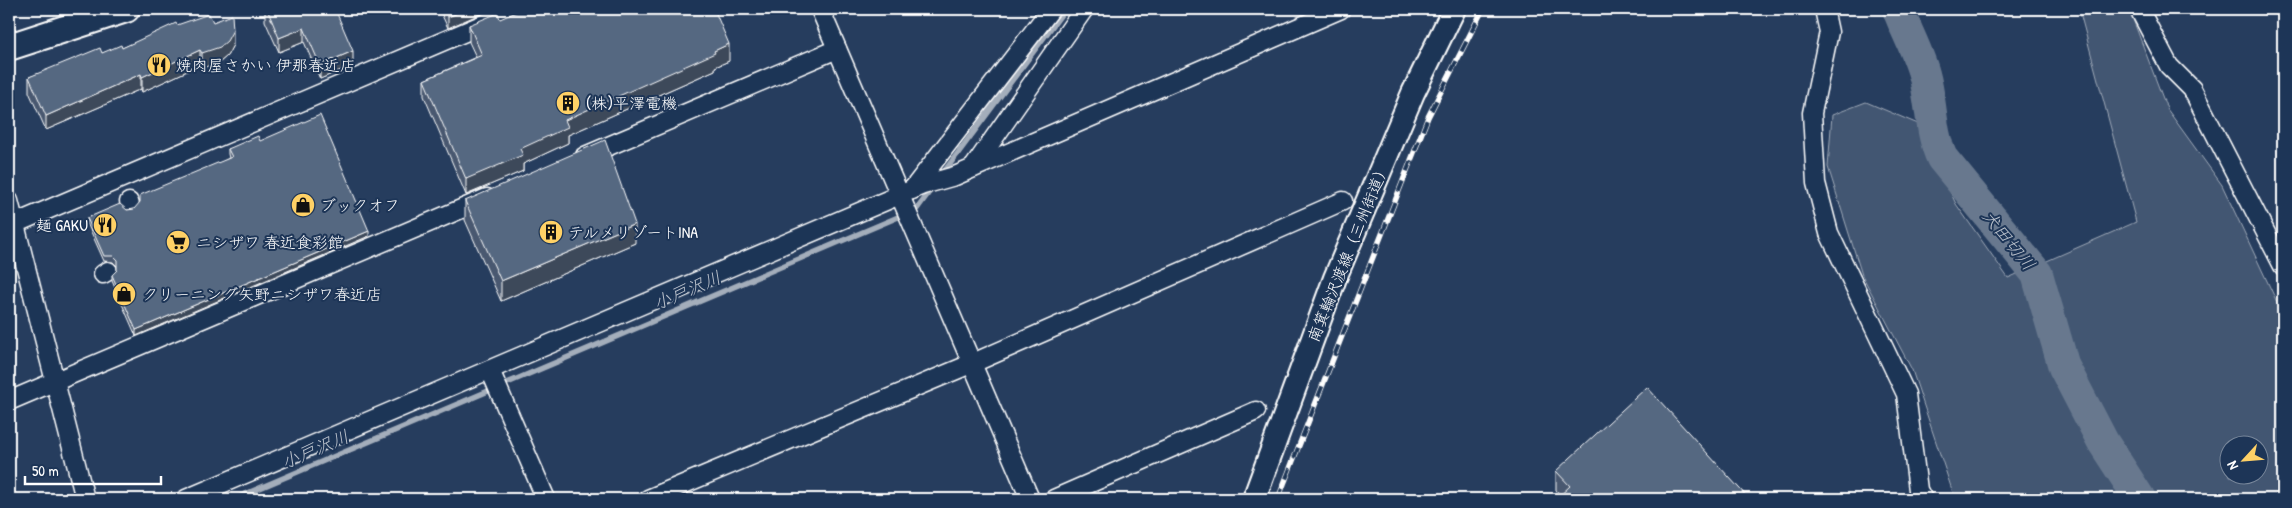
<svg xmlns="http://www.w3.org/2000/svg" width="2292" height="508" font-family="'Patrick Hand','Klee One',sans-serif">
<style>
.green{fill:#425672;stroke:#a0aab8;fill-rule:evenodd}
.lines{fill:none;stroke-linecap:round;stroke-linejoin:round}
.stream{stroke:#a4aebb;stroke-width:5.5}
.river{stroke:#67788e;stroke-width:32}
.minor-casing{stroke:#fff;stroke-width:21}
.major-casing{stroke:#fff;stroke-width:26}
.highway-casing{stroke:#fff;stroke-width:30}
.minor{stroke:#1d3557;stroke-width:18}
.major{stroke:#1d3557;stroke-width:22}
.highway{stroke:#1d3557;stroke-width:26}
.rail-casing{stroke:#fff;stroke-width:5.5}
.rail{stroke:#1d3557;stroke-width:4;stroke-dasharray:11;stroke-linecap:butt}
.wall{fill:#49596f;stroke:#fff}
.shaded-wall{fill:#3c485a;stroke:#fff}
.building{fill:#556781;stroke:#fff}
.labels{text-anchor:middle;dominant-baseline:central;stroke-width:4;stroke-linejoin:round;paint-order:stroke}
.poi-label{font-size:16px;fill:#fff;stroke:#1d3557;text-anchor:start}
.street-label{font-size:16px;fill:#fff;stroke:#1d3557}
.water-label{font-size:18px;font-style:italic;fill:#bbc2cc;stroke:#1d3557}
</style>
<rect width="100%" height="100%" fill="#263d5e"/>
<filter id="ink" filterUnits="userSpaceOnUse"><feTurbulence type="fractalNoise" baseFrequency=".02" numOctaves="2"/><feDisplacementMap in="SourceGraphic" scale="10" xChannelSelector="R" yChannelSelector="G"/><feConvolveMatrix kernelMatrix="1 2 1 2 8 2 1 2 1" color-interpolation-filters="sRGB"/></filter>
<g filter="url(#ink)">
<!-- green -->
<path class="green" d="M2079 9H2129L2167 109 2222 185 2283 315V499H1955L1912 370 1862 275 1828 167 1832 115 1866 102 1918 124 1956 204 2008 278 2136 222ZM2230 446H2260V476H2230Z"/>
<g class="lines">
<!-- stream -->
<g class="stream">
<polyline points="2278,9 2283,22"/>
<polyline points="941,176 1065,9"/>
<polyline points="234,499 917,209 933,187"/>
</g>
<!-- river -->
<path class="river" d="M1898 9C1906 31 1918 52 1924 74 1932 102 1930 132 1942 158L2037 274 2064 367 2103 442 2140 499"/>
<!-- minor casing -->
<g class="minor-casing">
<g id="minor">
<polyline points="820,9 1030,499"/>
<polyline points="1824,9 1829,32 1812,113 1816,183 1829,233 1906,394 1918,490 1923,499"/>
<polyline points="2139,9 2169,66 2192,89 2283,266"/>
<polyline points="585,156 837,49"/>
<polyline points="973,168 1084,9"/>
<polyline points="912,190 1051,9"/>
<polyline points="9,201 85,499"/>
<polyline points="129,202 130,205"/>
<polyline points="14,224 519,9"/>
<polyline points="103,274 108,271"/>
<polyline points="490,370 546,499"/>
<polyline points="9,401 487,198"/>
<polyline points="186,499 923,185 955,176 1341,9"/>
<polyline points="648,499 973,363 1343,201"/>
<polyline points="1054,499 1256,411"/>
</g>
</g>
<!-- major casing -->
<g class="major-casing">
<polyline id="major" points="1254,499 1335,278 1413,93 1454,9"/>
</g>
<!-- highway casing -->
<g class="highway-casing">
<polyline id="highway" points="9,47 126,9"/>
</g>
<!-- minor -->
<use href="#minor" class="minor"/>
<!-- major -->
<use href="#major" class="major"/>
<!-- highway -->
<use href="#highway" class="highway"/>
<!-- rail casing -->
<g class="rail-casing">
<polyline id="rail" points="1278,499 1428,117 1483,9"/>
</g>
<!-- rail -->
<use href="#rail" class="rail"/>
</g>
<!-- wall -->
<g class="wall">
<polygon points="265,9 335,9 353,65 320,79 304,42 279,52 265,21"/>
<polygon points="439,9 489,9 489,10 448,28"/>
<polygon points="500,19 729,61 715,67 715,70 568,135 568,143 523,164 523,171 466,195 424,96 424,80 476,57 469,42 469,25"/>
<polygon points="213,22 233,45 227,56 220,62 202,68 200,65 142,92 141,89 46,130 29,92 29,77 102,53 122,48 177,25"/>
<polygon points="260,141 369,236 136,336 112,281 112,275 117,270 117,266 113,262 104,261 87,223 87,218 127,210 134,209 229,158 228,154 228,149"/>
<polygon points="465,201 635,243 501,301 465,220"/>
<polygon points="1556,471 1749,499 1560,495 1556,490"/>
</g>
<!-- shaded-wall -->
<g class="shaded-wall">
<polygon points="467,9 489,9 489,10 448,28 448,17"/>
<polygon points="304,28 304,42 279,52 279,38"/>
<polygon points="233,30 233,45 227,56 220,62 202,68 202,53"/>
<polygon points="729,44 729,61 715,67 715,70 568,135 568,143 523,164 523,171 466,195 466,179 520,149 565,120"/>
<polygon points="200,50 200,65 142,92 142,77"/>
<polygon points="353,51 353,65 320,79 320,65"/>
<polygon points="141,74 141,89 46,130 46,116"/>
<polygon points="635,224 635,243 501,301 501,281"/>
<polygon points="369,231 369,236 136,336 136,330"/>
</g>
<!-- building -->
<g class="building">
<polygon points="267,9 335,9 353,51 320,65 304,28 279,38"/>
<polygon points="444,9 467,9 448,17"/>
<polygon points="523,9 714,9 729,44 714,51 715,53 565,120 568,127 520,149 523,155 466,179 424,80 482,55 469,25 498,13 500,19"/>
<polygon points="209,14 213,22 232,15 233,30 227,41 220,47 202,53 200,50 142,77 141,74 46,116 29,77 100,48 102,53 121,45 122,48 176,23 177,25"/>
<polygon points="320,115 369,231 136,330 112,275 117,270 117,260 113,256 104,256 87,218 120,204 127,210 134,209 140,202 140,195 232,157 228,149 258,136 260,141"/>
<polygon points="605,140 635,224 501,281 465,201"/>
<polygon points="1647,387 1749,499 1556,499 1570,486 1556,471"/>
</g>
</g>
<!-- icons -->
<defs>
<g id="restaurant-disc" transform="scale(1.25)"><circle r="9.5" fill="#ffd166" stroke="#1d3557"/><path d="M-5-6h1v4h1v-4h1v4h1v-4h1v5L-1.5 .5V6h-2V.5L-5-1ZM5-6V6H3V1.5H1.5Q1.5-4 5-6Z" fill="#111"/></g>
<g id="building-disc" transform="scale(1.25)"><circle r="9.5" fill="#ffd166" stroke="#1d3557"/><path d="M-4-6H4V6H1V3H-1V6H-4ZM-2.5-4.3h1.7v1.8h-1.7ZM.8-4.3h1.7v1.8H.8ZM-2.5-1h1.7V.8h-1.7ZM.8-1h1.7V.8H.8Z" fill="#111"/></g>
<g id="shop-disc" transform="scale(1.25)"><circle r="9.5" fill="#ffd166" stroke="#1d3557"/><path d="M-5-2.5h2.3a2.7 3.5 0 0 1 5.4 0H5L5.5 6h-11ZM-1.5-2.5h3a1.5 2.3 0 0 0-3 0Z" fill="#111"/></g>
<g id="supermarket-disc" transform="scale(1.25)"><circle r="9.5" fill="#ffd166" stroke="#1d3557"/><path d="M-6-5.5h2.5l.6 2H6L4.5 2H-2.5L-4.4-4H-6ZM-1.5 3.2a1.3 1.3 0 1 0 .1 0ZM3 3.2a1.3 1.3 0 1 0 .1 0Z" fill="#111"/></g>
</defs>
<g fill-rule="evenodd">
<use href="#restaurant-disc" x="159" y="65"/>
<use href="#building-disc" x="568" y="103"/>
<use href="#shop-disc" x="303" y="205"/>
<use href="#restaurant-disc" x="105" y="225"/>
<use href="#building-disc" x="551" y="232"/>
<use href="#supermarket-disc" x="178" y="242"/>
<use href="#shop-disc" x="124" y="294"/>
</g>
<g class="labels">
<!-- poi labels -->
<g class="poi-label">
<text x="176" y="65">焼肉屋さかい 伊那春近店</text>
<text x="586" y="103">(株)平澤電機</text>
<text x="320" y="205">ブックオフ</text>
<text x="88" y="225" text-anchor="end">麺 GAKU</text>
<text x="568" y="232">テルメリゾートINA</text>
<text x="196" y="242">ニシザワ 春近食彩館</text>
<text x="142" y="294">クリーニング矢野ニシザワ春近店</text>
</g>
<!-- street labels -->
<g class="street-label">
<text transform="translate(1348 252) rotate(-68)">南箕輪沢渡線（三州街道）</text>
</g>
<!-- water labels -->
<g class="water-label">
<text transform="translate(2009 240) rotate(51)">犬田切川</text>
<text transform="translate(687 290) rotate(-23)">小戸沢川</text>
<text transform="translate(315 449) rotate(-23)">小戸沢川</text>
</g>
</g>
<!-- margin -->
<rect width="2292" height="508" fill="none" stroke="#1d3557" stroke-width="30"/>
<rect x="15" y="15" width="2262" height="478" fill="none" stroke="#fff" stroke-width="2" filter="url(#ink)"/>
<!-- north arrow -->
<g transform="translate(2244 460) rotate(244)"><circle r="24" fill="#1d3557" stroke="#77869a"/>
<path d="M0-4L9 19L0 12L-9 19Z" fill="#ffd166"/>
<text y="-8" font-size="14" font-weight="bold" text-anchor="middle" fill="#ffffff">N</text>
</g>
<!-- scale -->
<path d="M25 476v8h136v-8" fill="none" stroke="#ffffff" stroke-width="2.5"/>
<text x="32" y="476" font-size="15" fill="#ffffff" stroke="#1d3557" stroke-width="4" paint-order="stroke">50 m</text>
</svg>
